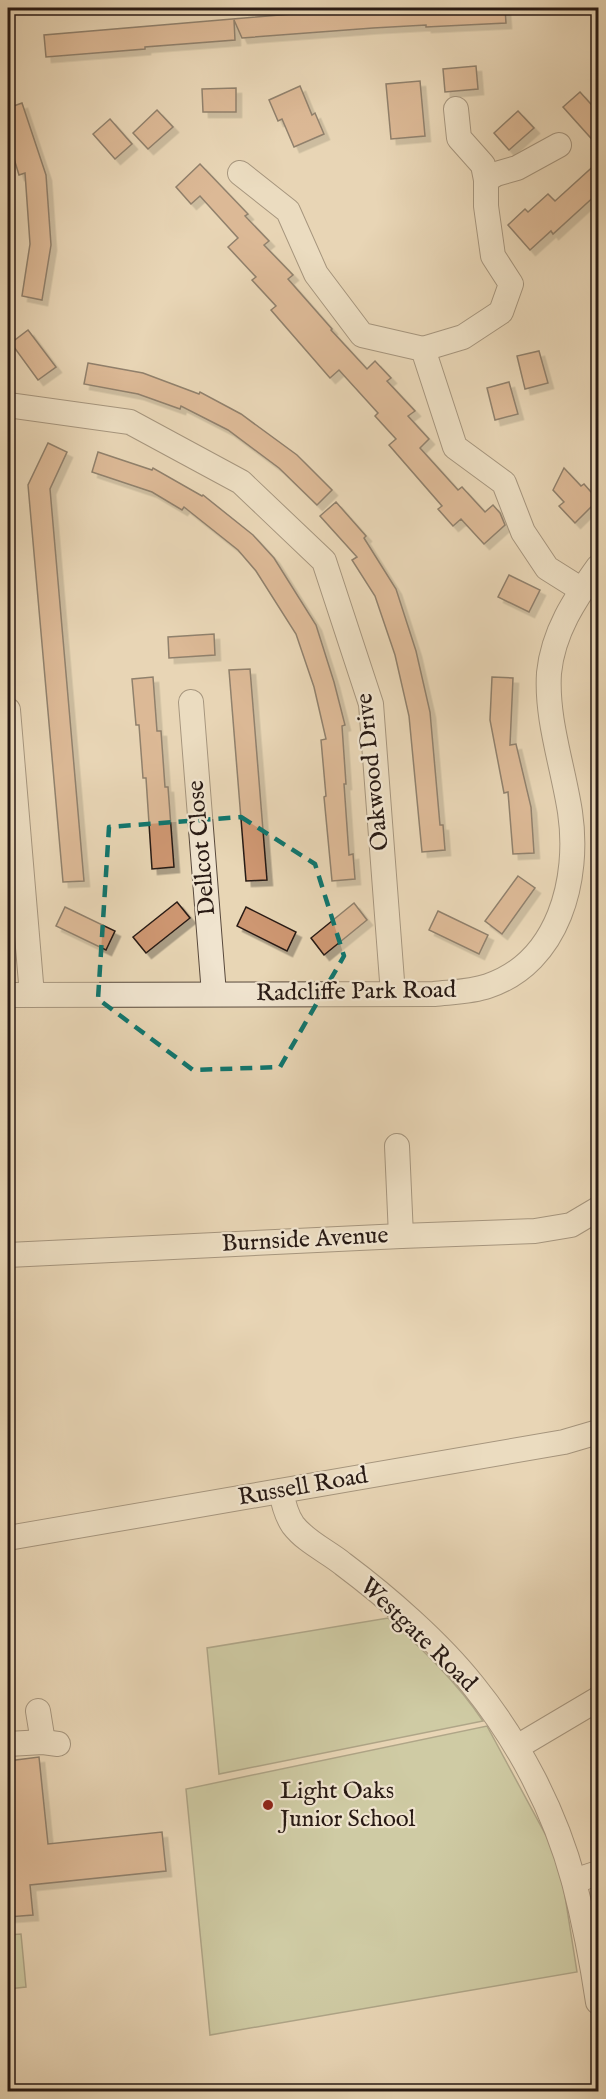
<svg xmlns="http://www.w3.org/2000/svg" width="606" height="2099" font-family="'IM FELL English',serif">
<style>
.green{fill:#b1bf91;stroke:#6c6c52;stroke-width:1.5}
.building{fill:#ce9772;stroke:#281a14;stroke-width:1.5;filter:url(#shadow)}
.lines{fill:none;stroke-linecap:round;stroke-linejoin:round}
.minor-casing{stroke:#58493c;stroke-width:26}
.minor{stroke:#f0e4cf;stroke-width:24}
.marked{fill:none;stroke:#0f766e;stroke-width:4.5;stroke-dasharray:12 8;stroke-linejoin:round}
.poi-dot{fill:#8f2418;stroke:#f0e4cf;stroke-width:2}
.labels{text-anchor:middle;dominant-baseline:central;stroke-width:4.5;stroke-linejoin:round;paint-order:stroke}
.street-label{font-size:24px;fill:#281a14;stroke:#f0e4cf}
.poi-label{font-size:24px;fill:#281a14;stroke:#f0e4cf;text-anchor:start}
</style>
<defs>
<filter id="shadow"><feDropShadow dx="5.5" dy="5.5" stdDeviation="0" flood-color="#0004"/></filter>
</defs>
<rect width="100%" height="100%" fill="#e8d6b5"/>
<filter id="stains"><feTurbulence type="fractalNoise" baseFrequency=".00333" numOctaves="4"/><feColorMatrix values="0 0 0 0 .2 0 0 0 0 .09 0 0 0 0 .02 0 0 0 .5 -.17"/></filter>
<radialGradient id="worn" r=".72"><stop offset=".6" stop-color="#630" stop-opacity="0"/><stop offset="1" stop-color="#630" stop-opacity=".3"/></radialGradient>
<!-- green -->
<g class="green">
<path d="M388 1618C423 1650 457 1682 483 1721L219 1774 207 1648Z"/>
<polygon points="487,1726 557,1856 561,1871 577,1972 210,2035 186,1789"/>
<polygon points="21,1934 26,1987 8,1989 8,1935"/>
</g>
<!-- building -->
<g class="building">
<polygon points="364,8 505,8 506,23 426,27 426,25 373,28 242,38 234,20 235,40 145,47 145,49 46,57 44,35"/>
<polygon points="476,66 478,89 445,92 443,69"/>
<polygon points="420,81 425,136 391,139 386,84"/>
<polygon points="300,86 312,115 315,113 324,134 294,147 282,119 278,121 269,100"/>
<polygon points="236,88 236,112 203,112 202,89"/>
<polygon points="580,92 598,112 598,146 563,107"/>
<polygon points="22,103 46,175 51,245 42,300 22,296 30,244 25,173 19,175 8,139 8,108"/>
<polygon points="157,110 173,127 148,149 133,133"/>
<polygon points="518,111 534,128 509,150 494,133"/>
<polygon points="110,119 132,144 115,159 93,134"/>
<polygon points="598,162 598,193 553,234 551,231 530,250 508,225 525,209 528,212 548,194 555,201"/>
<polygon points="200,164 248,214 245,216 269,241 264,245 293,275 288,279 332,329 331,330 367,369 375,361 391,378 387,381 415,411 408,416 429,439 420,448 458,490 462,487 485,512 493,505 500,513 505,525 484,544 461,519 453,526 438,509 442,506 389,445 396,439 375,416 378,413 339,370 330,378 271,310 276,306 252,280 256,277 228,247 238,238 200,196 191,204 176,187"/>
<polygon points="28,330 56,367 38,380 11,343"/>
<polygon points="539,351 548,383 525,389 517,356"/>
<polygon points="88,363 143,373 199,394 200,392 241,414 297,455 332,490 317,505 279,468 228,430 181,406 180,409 138,394 84,384"/>
<polygon points="509,382 518,414 495,420 487,388"/>
<polygon points="48,443 67,452 50,489 84,881 63,882 28,485"/>
<polygon points="98,452 152,470 153,468 202,496 203,495 253,535 274,558 316,625 334,682 345,725 342,726 346,784 344,784 349,855 353,854 355,879 332,881 324,797 326,796 321,740 326,739 314,687 296,634 256,571 238,550 184,507 182,510 152,492 92,472"/>
<polygon points="564,468 581,486 584,484 598,500 575,523 559,506 564,502 553,490"/>
<polygon points="336,502 366,536 364,538 396,589 416,651 430,712 440,825 443,825 445,850 422,852 409,716 395,655 375,596 352,560 357,557 320,516"/>
<polygon points="509,575 540,590 529,612 498,597"/>
<polygon points="214,634 215,655 169,658 168,637"/>
<polygon points="250,669 267,880 246,881 229,670"/>
<polygon points="153,677 157,731 161,731 165,787 168,787 174,867 152,869 146,778 143,778 139,725 136,725 132,679"/>
<polygon points="492,677 513,678 510,745 516,744 531,807 534,853 513,854 508,792 504,793 490,720"/>
<polygon points="518,876 535,888 502,934 485,921"/>
<polygon points="177,902 190,918 146,953 133,937"/>
<polygon points="354,903 367,920 324,955 311,938"/>
<polygon points="65,907 115,931 106,950 56,926"/>
<polygon points="246,907 296,932 287,951 237,926"/>
<polygon points="438,911 488,935 479,954 429,930"/>
<polygon points="39,1757 48,1844 162,1832 166,1871 30,1885 33,1915 8,1917 8,1761"/>
</g>
<g class="lines">
<!-- minor casing -->
<g class="minor-casing">
<g id="minor">
<polyline points="240,173 288,211 316,274 362,335 423,349 455,447 504,483 523,532 547,568 582,590"/>
<polyline points="486,180 496,174 517,168 559,145"/>
<polyline points="423,349 463,337 501,312 511,284 493,256 486,206 486,180 483,165 459,138 456,109"/>
<polyline points="8,405 130,422 241,482 324,561 371,704 393,994"/>
<polyline points="191,702 214,994"/>
<polyline points="8,710 32,995"/>
<path d="M8 995 434 994C452 992 471 992 488 986 559 962 580 879 570 812 563 766 546 719 549 673 553 632 575 599 598 567"/>
<polyline points="397,1146 401,1236"/>
<polyline points="8,1255 401,1236 535,1231 571,1225 598,1209"/>
<path d="M281 1491C283 1502 286 1515 293 1525 306 1542 327 1551 343 1564 387 1597 439 1642 473 1685 519 1742 555 1811 574 1882 584 1921 592 1962 598 2002"/>
<polyline points="8,1538 564,1442 598,1432"/>
<polyline points="38,1711 43,1742"/>
<polyline points="8,1744 43,1742 58,1744"/>
<polyline points="517,1747 598,1699"/>
<polyline points="574,1881 598,1873"/>
</g>
</g>
<!-- minor -->
<use href="#minor" class="minor"/>
</g>
<!-- marked area -->
<path d="M0 0H606V2099H0ZM241 817 315 864 344 956 280 1067 193 1070 98 999 109 827Z" fill="#e8d6b5" fill-opacity=".55" fill-rule="evenodd"/>
<path class="marked" d="M241 817 315 864 344 956 280 1067 193 1070 98 999 109 827Z"/>
<!-- markers -->
<circle class="poi-dot" cx="268" cy="1805" r="6"/>
<g class="labels">
<!-- street labels -->
<g class="street-label">
<text transform="translate(373 772) rotate(-96)">Oakwood Drive</text>
<text transform="translate(202 848) rotate(-95)">Dellcot Close</text>
<text transform="translate(356 992) rotate(-1)">Radcliffe Park Road</text>
<text transform="translate(305 1240) rotate(-3)">Burnside Avenue</text>
<text transform="translate(303 1487) rotate(-10)">Russell Road</text>
<text transform="translate(418 1635) rotate(44)">Westgate Road</text>
</g>
<!-- poi labels -->
<g class="poi-label">
<text x="280" y="1791">Light Oaks<tspan x="280" dy="28">Junior School</tspan></text>
</g>
</g>
<!-- margin -->
<rect width="606" height="2099" fill="none" stroke="#e8d6b5" stroke-width="30"/>
<rect x="9" y="9" width="588" height="2081" fill="none" stroke="#281a14" stroke-width="3"/>
<rect x="15" y="15" width="576" height="2069" fill="none" stroke="#281a14" stroke-width="1.5"/>
<rect width="100%" height="100%" filter="url(#stains)"/>
<rect width="100%" height="100%" fill="url(#worn)"/>
</svg>
